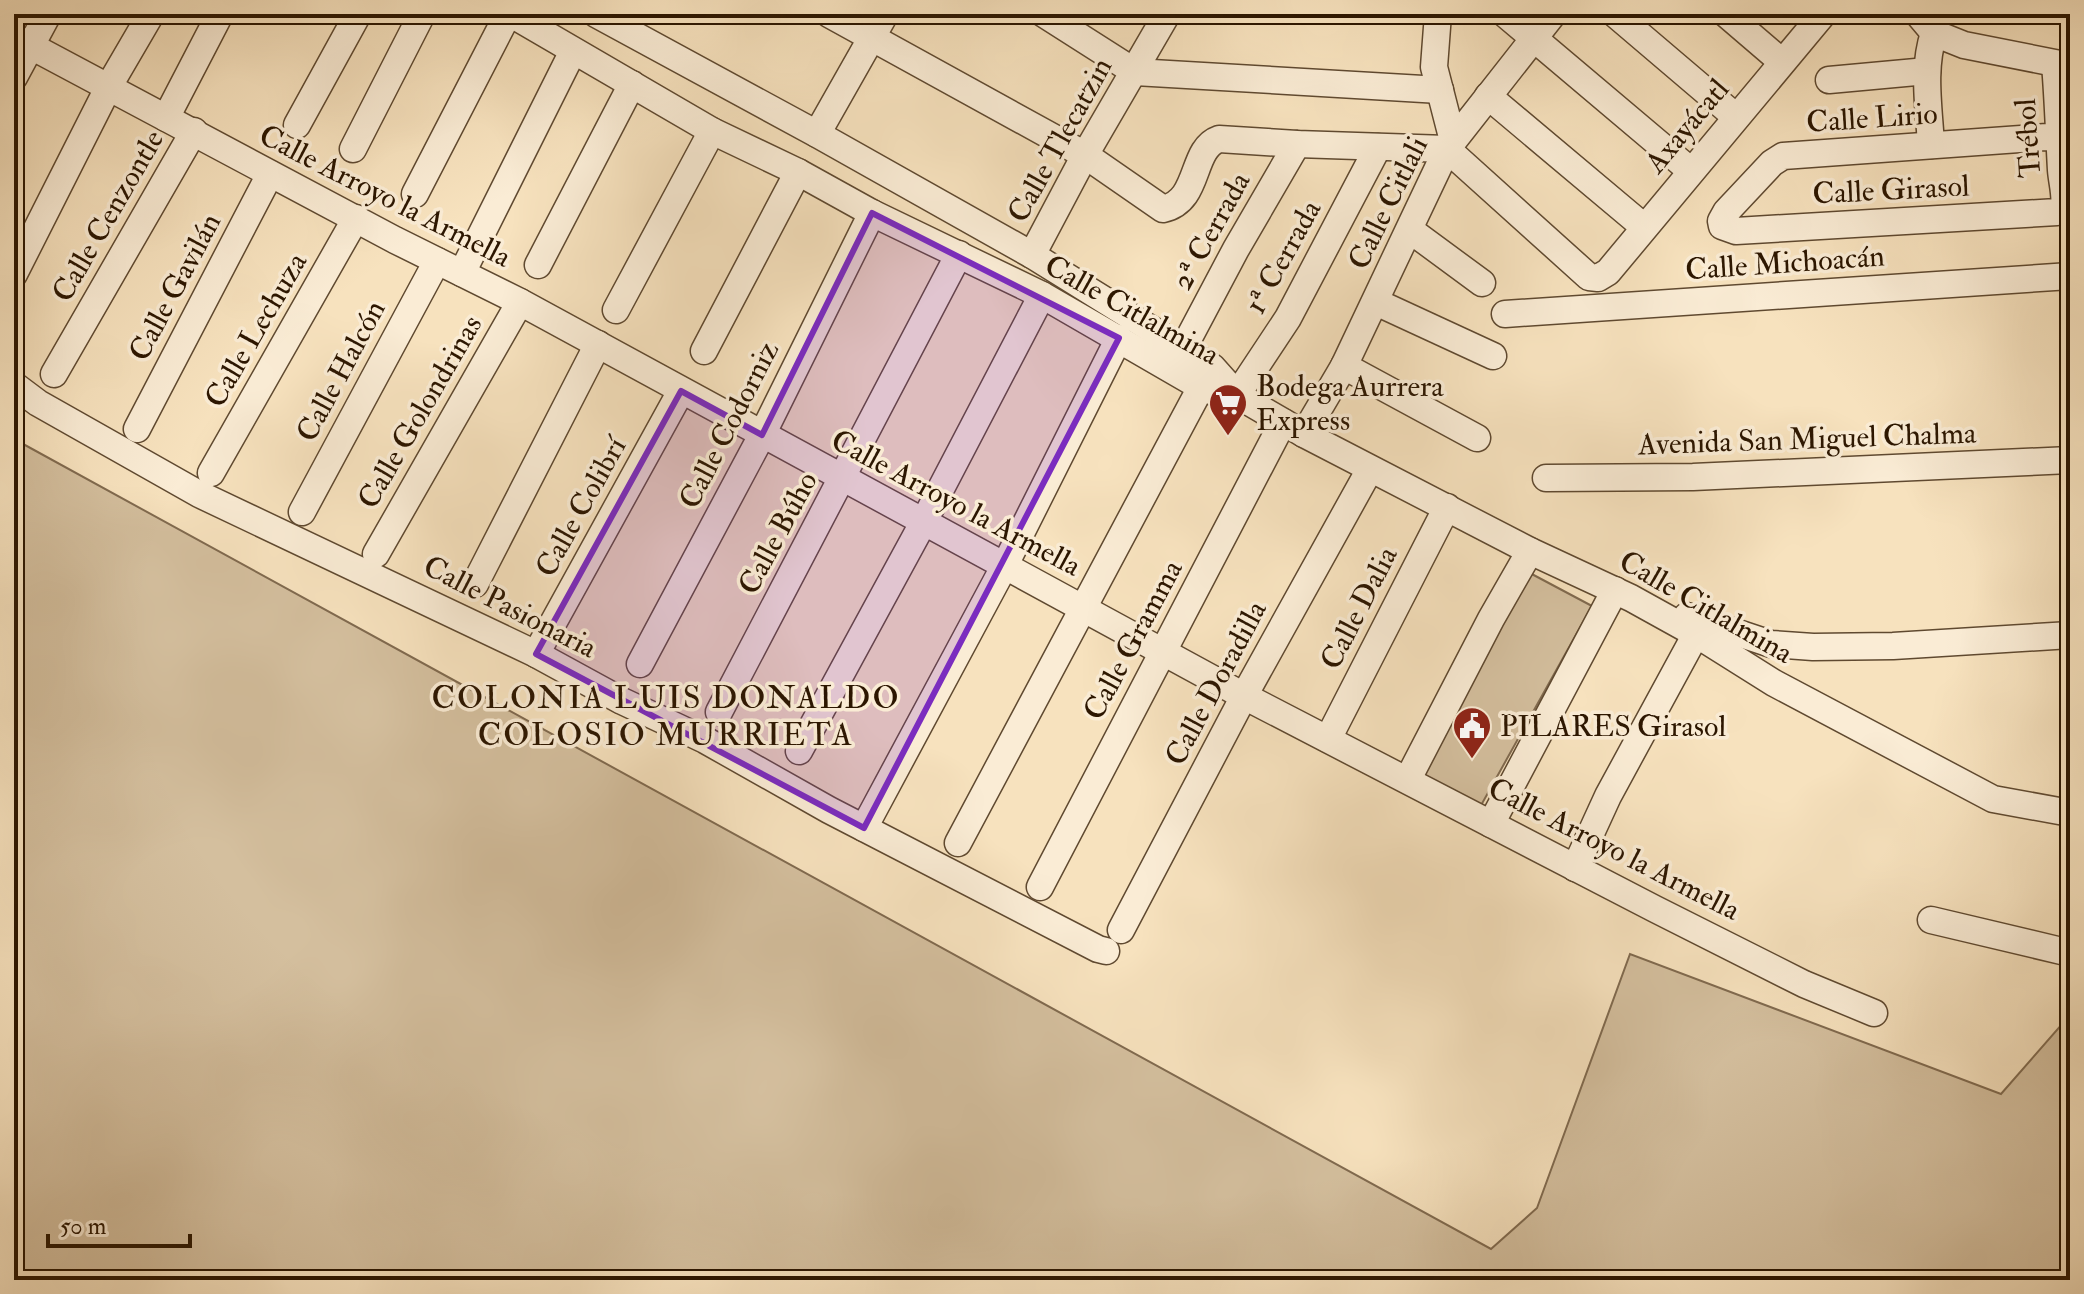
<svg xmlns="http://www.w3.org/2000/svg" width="2084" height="1294" font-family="'IM FELL Double Pica',serif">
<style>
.green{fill:#d4bf9e;stroke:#806a4f;stroke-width:2}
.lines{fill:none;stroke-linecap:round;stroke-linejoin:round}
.minor-casing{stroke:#5f4930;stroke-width:29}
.minor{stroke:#faecd5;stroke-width:26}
.marked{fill:#7b2cbf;fill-opacity:0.2;stroke:#7b2cbf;stroke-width:6;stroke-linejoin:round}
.labels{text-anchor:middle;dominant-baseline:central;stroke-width:7;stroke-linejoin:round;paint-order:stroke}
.street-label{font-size:30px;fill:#2c1600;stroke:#faecd5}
.poi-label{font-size:30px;fill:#2c1600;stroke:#faecd5;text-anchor:start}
.neighbourhood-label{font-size:32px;letter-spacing:2px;fill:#2c1600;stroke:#faecd5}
</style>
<rect width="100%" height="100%" fill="#f7e2be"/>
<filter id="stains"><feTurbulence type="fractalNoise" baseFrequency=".0025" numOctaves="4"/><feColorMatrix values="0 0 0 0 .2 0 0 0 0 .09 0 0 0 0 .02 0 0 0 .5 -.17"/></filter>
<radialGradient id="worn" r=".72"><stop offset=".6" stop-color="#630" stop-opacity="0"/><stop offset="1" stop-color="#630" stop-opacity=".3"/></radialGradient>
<!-- green -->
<g class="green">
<polygon points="14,439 1491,1249 1537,1208 1630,954 2001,1094 2070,1015 2070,1280 14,1280"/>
<polygon points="1528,572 1592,606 1479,809 1420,778"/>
</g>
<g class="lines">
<!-- minor casing -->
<g class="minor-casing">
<g id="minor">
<polyline points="511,14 712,131 798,172 872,213 1042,295 1201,387 1216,393 1237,395 1304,434 1530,551 1631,598 1696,634 1774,683 1993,799 2070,813"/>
<polyline points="596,14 817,134 1032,255 1212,367 1237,395 1288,318 1378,147"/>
<path d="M829 14 1085 155 1163 209C1201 201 1190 149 1219 139L1297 144 1447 149 1589 277 1598 278 1608 272 1823 14"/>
<polyline points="1044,14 1135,72 1440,90"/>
<polyline points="1438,14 1434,67 1453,141"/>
<polyline points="1505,14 1691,171"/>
<polyline points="1615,14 1736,117"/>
<polyline points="1726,14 1782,62"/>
<polyline points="1918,14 1934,33 1964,45 2070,66"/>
<polyline points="14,37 395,240 520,302 1244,696 1655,909 1804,984 1874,1013"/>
<path d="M2055 64C2058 99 2059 135 2061 170 2062 183 2066 195 2064 208L2057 212 1736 231 1722 226 1721 221 1726 212 1772 163 1783 156 2061 136"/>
<polyline points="14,77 48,14"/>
<polyline points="1829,80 1927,71"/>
<polyline points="1488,96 1644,227"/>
<polyline points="166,118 220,14"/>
<polyline points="297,125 358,14"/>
<polyline points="817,134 885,14"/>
<path d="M1931 145C1929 108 1922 69 1934 33"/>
<polyline points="353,149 422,14"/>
<polyline points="415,194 508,14"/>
<polyline points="1410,230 1482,283"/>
<polyline points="1032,255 1085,155 1167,14"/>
<polyline points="538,265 632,84"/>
<polyline points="462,273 573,51"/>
<polyline points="14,274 109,86 151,14"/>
<polyline points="1376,302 1493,356"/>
<polyline points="616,310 712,131"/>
<polyline points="1505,314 2070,276"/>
<polyline points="1183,349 1236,249 1297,144"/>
<polyline points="704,351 798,172"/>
<polyline points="1344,366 1477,438"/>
<polyline points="54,374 194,131"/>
<polyline points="14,385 38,403 199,494 536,654 622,701 705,740 829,810 1098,949 1106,951"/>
<polyline points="137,429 270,174"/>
<polyline points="1304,434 1344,366 1447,149 1553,14"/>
<polyline points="211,473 356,218"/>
<polyline points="1546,478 1693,477 2070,460"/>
<polyline points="302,512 437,261"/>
<polyline points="376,554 520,302"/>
<polyline points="475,584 598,344"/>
<polyline points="1687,616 1771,644 1813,647 1893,646 2070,635"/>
<polyline points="536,654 681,391"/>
<polyline points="640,664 762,435 872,213"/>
<polyline points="719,712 959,254"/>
<polyline points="1328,739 1447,507"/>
<polyline points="799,751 923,523 1042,295"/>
<polyline points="1408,779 1491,619 1530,551"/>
<polyline points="1491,824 1615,590"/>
<polyline points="864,828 1005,565 1119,338"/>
<polyline points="958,843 1201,387"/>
<polyline points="1575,868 1608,796 1696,634"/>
<polyline points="1040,887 1283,422"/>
<polyline points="1931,920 2070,953"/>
<polyline points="1121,930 1244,696 1370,469"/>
</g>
</g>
<!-- minor -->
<use href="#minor" class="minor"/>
</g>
<!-- marked area -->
<path class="marked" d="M872 213 1119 338 864 828 536 654 681 391 762 435Z"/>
<!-- icons -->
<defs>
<g id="supermarket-pin" transform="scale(2)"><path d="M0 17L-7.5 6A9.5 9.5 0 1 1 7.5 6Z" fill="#8f2418" stroke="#faecd5"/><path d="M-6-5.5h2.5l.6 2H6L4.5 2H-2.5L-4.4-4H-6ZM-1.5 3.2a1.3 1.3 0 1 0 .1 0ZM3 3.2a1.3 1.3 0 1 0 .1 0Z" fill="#fff"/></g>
<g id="civic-pin" transform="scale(2)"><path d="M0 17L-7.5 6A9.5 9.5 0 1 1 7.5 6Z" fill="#8f2418" stroke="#faecd5"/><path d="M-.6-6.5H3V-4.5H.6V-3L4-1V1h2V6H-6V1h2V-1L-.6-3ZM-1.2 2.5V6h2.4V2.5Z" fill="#fff"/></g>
</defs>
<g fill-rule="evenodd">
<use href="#supermarket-pin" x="1228" y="403"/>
<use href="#civic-pin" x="1472" y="726"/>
</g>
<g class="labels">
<!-- street labels -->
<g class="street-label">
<text transform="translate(1872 118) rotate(-4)">Calle Lirio</text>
<text transform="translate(1687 126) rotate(-50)">Axayácatl</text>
<text transform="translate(2028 138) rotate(-94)">Trébol</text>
<text transform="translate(1060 140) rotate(-61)">Calle Tlecatzin</text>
<text transform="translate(1891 190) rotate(-3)">Calle Girasol</text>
<text transform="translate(385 196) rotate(27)">Calle Arroyo la Armella</text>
<text transform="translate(1388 203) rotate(-64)">Calle Citlali</text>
<text transform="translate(108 216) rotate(-60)">Calle Cenzontle</text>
<text transform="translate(1211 231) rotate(-61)">2ª Cerrada</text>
<text transform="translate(1283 257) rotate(-61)">1ª Cerrada</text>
<text transform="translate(1785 263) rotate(-4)">Calle Michoacán</text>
<text transform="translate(175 287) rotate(-62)">Calle Gavilán</text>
<text transform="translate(1132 310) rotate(29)">Calle Citlalmina</text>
<text transform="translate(256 330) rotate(-60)">Calle Lechuza</text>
<text transform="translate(341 371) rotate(-62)">Calle Halcón</text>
<text transform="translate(420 412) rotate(-60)">Calle Golondrinas</text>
<text transform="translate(729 425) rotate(-63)">Calle Codorniz</text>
<text transform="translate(1807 439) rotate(-2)">Avenida San Miguel Chalma</text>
<text transform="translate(956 503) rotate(28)">Calle Arroyo la Armella</text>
<text transform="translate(581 507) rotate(-61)">Calle Colibrí</text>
<text transform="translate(778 533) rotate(-62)">Calle Búho</text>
<text transform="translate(510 607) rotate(27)">Calle Pasionaria</text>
<text transform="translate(1706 607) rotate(30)">Calle Citlalmina</text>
<text transform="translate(1359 608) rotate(-63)">Calle Dalia</text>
<text transform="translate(1133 640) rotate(-62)">Calle Gramma</text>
<text transform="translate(1216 683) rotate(-62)">Calle Doradilla</text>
<text transform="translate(1614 849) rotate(27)">Calle Arroyo la Armella</text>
</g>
<!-- poi labels -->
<g class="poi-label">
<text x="1256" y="386">Bodega Aurrera<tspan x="1256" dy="34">Express</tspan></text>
<text x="1500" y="726">PILARES Girasol</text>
</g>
<!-- neighbourhood labels -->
<g class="neighbourhood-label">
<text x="666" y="698">COLONIA LUIS DONALDO<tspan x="666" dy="37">COLOSIO MURRIETA</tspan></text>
</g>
</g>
<!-- margin -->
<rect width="2084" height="1294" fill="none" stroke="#f7e2be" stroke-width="48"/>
<rect x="16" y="16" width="2052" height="1262" fill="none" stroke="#2c1600" stroke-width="4"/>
<rect x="24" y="24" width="2036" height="1246" fill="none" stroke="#2c1600" stroke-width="2"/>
<!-- scale -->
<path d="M48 1234v12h142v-12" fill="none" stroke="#2c1600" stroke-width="4"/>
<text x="60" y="1234" font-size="24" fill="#2c1600" stroke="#faecd5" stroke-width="6" paint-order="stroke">50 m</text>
<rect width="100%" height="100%" filter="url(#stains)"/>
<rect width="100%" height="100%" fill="url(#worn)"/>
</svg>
